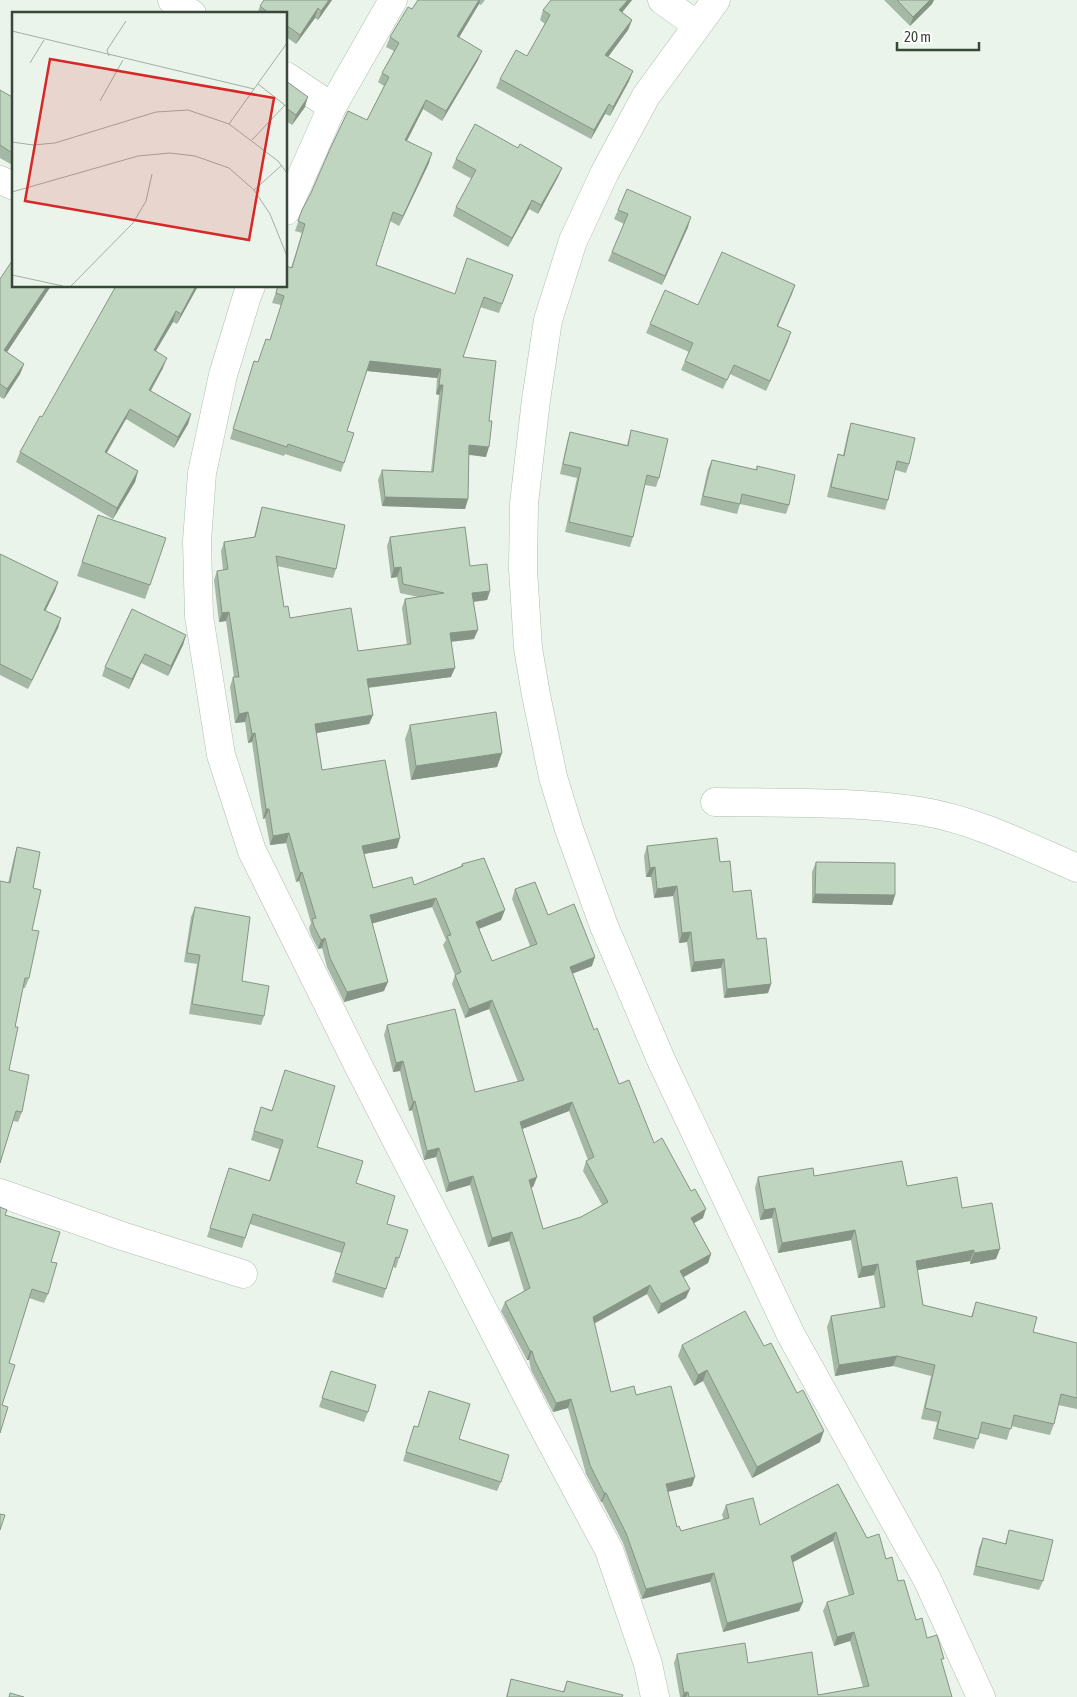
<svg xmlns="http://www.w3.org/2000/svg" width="1077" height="1697" font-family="'Asap Condensed',sans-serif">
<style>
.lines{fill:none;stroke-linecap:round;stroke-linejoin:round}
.minor-casing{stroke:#adbfae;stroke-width:29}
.minor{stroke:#fff;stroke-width:28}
.wall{fill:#a5b7a5;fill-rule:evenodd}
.shaded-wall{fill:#869586}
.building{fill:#c0d5c0;stroke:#869586;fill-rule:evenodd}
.inset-road{fill:none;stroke:#a3afa3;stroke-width:1}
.view{fill:#d62828;fill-opacity:0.15;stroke:#d62828;stroke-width:2.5}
.inset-edge{fill:none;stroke:#384738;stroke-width:2.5}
</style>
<rect width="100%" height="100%" fill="#eaf4eb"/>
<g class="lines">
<!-- minor casing -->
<g class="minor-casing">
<g id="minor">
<polyline points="172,0 192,14"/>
<polyline points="662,0 697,25"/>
<polyline points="716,0 646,96 605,172 573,241 548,320 536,400 524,503 523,569 528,648 536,695 553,777 569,829 604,926 662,1062 791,1335 927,1579 981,1697"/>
<polyline points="286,76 332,107"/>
<polyline points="0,180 14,186"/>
<polyline points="286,211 332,107 393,0"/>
<polyline points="251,286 247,296 223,375 202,473 197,541 199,616 221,755 252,851 358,1065 541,1423 609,1550 648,1664 655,1697"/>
<path d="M715 802C783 803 854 801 920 811 976 820 1026 846 1077 868"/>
<polyline points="0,1193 122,1236 243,1274"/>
</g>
</g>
<!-- minor -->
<use href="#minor" class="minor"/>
</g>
<!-- wall -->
<g class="wall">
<polygon points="332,0 318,20 315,18 296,44 286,37 286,14 257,14 260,6"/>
<polygon points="418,0 485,0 481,5 479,4 459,37 478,60 442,121 423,109 407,141 429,163 399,226 390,221 376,265 455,294 513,275 499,313 480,307 463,357 486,457 469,455 468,499 465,509 382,506 378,480 382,470 431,472 439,395 436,394 437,378 367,371 347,431 344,463 341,472 285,454 284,456 230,439 254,361 258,362 270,340 281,305 272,303 278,286 291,268 302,233 295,231 302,210 367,120 384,86 378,82 382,73 394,51 386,47 390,37 412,9"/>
<polygon points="551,0 632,0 622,12 632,20 628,30 608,57 633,71 629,81 610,116 605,114 591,139 496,88 500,79 527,56 545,24 540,20 543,10"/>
<polygon points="884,0 934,0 932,4 910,26"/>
<polygon points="286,81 305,107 292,125 286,121"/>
<polygon points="0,90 14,98 14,166 0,158"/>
<polygon points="518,148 562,168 558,177 538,214 529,209 508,247 453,216 456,207 472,179 452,168 456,159"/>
<polygon points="618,210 688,227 662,285 608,261 624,224 614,219"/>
<polygon points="0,279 51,286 7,352 24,364 20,374 4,399 0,397"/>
<polygon points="795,285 778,326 788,341 766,391 730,374 723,389 681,370 689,352 646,333 650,324 698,305"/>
<polygon points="198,286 177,324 173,322 155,351 163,368 151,391 191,414 188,424 174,448 126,419 107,453 138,471 135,482 113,519 16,462 20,452 42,417"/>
<polygon points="851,423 909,464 906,473 895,470 888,500 885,510 827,497 835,464 838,454 843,455 848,432"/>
<polygon points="631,430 659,478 656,487 645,485 633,537 630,547 565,532 577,478 560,474 567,442 570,432 627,445"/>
<polygon points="712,460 756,470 757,466 789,505 786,514 740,504 737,514 700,505 708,469"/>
<path d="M262 507 336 569 333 578 277 566 284 607 290 618 358 651 407 645 402 608 405 599 418 597 400 593 397 577 391 578 387 546 390 537 470 566 490 591 487 600 474 602V639L451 642V677L368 688 373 715 369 724 316 733 322 770 397 848 364 854 373 888 414 885 461 866 462 864 501 920 479 929 492 961 530 946 512 899 515 889 548 915 592 966 572 974 594 1030 619 1084 654 1143 703 1218 694 1223 711 1254 708 1263 683 1277 686 1298 658 1314 647 1294 594 1324 611 1392 636 1395 692 1486 668 1492 677 1527 681 1531 724 1520 722 1515 726 1505 760 1525 838 1484 867 1538 886 1559 898 1581 916 1620 942 1662 952 1697H680L674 1663 677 1654 748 1663 818 1695 863 1687 850 1641 834 1646 823 1611 827 1602 849 1596 833 1541 792 1563 803 1602 799 1611 723 1632 710 1582 642 1599 623 1543 602 1502H601L586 1474 568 1408 553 1412 531 1370 529 1360H527L501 1311 505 1302 524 1291 509 1241 488 1247 470 1185 446 1192 436 1157 424 1160 412 1110 409 1111 400 1071 393 1072 384 1035 387 1025 475 1092 518 1082 489 1009 465 1018 452 984 455 975 443 945 446 940 432 907 372 923 384 991 344 1002 327 967 322 948 318 949 311 935 309 928 311 923 299 881 296 882 286 843 270 845 265 818 263 819 252 742 248 743 245 722 235 723 230 687 233 677H234L226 621 219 622 214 580 217 571 223 570 221 551 224 542 254 537 259 517ZM569 1111 588 1160 586 1161 583 1171 602 1205 581 1217 543 1229 531 1187H533L537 1177 522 1129Z"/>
<polygon points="98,515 150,585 145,599 77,576"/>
<polygon points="0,554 58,582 55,591 45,611 61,618 58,628 28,689 0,675"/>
<polygon points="186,635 183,645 168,676 141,663 129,689 102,676 105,667"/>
<polygon points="410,725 502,753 497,767 411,780 405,739"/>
<polygon points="647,846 720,862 733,892 757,939 771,984 768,993 724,998 721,968 691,972 687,942 679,943 673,896 654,898 651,877 646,877 644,856"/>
<polygon points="17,847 33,888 32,930 29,978 25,988 23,988 15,1027 9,1070 22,1112 18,1122 13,1121 0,1163 8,883 14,857"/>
<polygon points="816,862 895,895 892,905 812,903 812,872"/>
<polygon points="195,907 264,1016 261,1025 189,1014 197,964 184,962 191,917"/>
<polygon points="285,1070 317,1147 356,1183 387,1224 399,1258 396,1268 393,1267 383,1298 332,1282 341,1253 250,1224 242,1248 207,1237 229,1168 269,1181 279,1149 251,1140 261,1107 272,1110"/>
<polygon points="814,1176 907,1186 962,1208 996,1259 970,1264 970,1261 917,1270 923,1305 971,1317 976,1302 1033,1332 1077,1343 1077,1409 1058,1405 1054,1424 1050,1435 1011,1426 1007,1440 979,1433 974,1449 933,1439 937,1422 921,1419 931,1376 893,1366 835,1376 827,1327 831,1316 880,1308 874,1275 858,1278 851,1240 778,1253 772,1218 760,1220 755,1188 758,1177"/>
<polygon points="5,1215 51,1262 48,1294 44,1303 29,1298 9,1363 2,1405"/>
<polygon points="682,1345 764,1346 820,1442 752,1478 703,1381 694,1386 678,1356"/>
<polygon points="331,1371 368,1412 364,1422 319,1407"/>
<polygon points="429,1391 459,1439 501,1482 497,1491 403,1461 414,1426 418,1427"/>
<polygon points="1009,1530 1043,1581 1039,1590 973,1575 979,1548 983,1538 1005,1544"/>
<polygon points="511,1679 563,1692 567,1681 622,1697 506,1697"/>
</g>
<!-- shaded-wall -->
<g class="shaded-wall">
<polygon points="329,0 332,0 318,20 321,11"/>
<polygon points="479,0 480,0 479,4 454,46 457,36"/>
<polygon points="628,0 632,0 616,20 619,10"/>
<polygon points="930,0 934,0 932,4 910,26 913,17"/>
<polygon points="318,8 315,18 296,44 300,35"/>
<polygon points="632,20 628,30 602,65 605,55"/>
<polygon points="482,51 478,60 442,121 446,111"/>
<polygon points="633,71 629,81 610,116 613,107"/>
<polygon points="308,97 305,107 292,125 296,115"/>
<polygon points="426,100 423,109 402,150 405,140"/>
<polygon points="609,104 605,114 591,139 594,130"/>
<polygon points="432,153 429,163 399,226 403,216"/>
<polygon points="562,168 558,177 538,214 541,205"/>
<polygon points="532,200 529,209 508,247 512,238"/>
<polygon points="691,217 688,227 662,285 665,276"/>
<polygon points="795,285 792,294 774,335 777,326"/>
<polygon points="47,286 51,286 1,361 4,350"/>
<polygon points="196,286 198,286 177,324 181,314"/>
<polygon points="176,311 173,322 150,361 154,350"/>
<polygon points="791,332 788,341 766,391 770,381"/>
<polygon points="167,358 163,368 145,400 149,390"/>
<polygon points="370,361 441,369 437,378 367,371"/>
<polygon points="24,364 20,374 4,399 7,389"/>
<polygon points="439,385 443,385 439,395 436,394"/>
<polygon points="130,409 126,419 101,462 105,452"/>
<polygon points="191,414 188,424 174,448 178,437"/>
<polygon points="469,445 489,447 486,457 466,454"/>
<polygon points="138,471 135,482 113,519 117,508"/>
<polygon points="385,497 468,499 465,509 382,506"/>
<polygon points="401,567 397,577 391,578 394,568"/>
<polygon points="58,582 55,591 41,620 44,610"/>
<polygon points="490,591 487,600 469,602 472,593"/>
<polygon points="229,612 226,621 219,622 222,613"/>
<polygon points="61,618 58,628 28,689 32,680"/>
<polygon points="478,630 474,639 447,642 450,633"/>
<polygon points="186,635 183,645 168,676 171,666"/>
<polygon points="145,654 141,663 129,689 132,679"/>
<polygon points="455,668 451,677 364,688 367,679"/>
<polygon points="248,712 245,722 235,723 239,714"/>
<polygon points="373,715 369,724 311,734 315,724"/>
<polygon points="255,733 252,742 248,743 252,734"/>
<polygon points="502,753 497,767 411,780 416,766"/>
<polygon points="266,809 269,809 265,818 263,819"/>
<polygon points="289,833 286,843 270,845 273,836"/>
<polygon points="400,838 397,848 358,855 362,846"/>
<polygon points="655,867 651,877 646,877 650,868"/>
<polygon points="302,872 299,881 296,882 300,873"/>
<polygon points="677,886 673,896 654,898 657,889"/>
<polygon points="815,894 895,895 892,905 812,903"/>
<polygon points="436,898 432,907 367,925 370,915"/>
<polygon points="505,910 501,920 473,931 476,922"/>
<polygon points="691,932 687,942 679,943 682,933"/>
<polygon points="325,938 322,948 318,949 321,940"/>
<polygon points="595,957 592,966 566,976 570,967"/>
<polygon points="724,959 721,968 691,972 694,962"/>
<polygon points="388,982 384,991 344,1002 347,992"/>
<polygon points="771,984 768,993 724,998 727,989"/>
<polygon points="492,1000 489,1009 465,1018 469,1009"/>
<polygon points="403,1061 400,1071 393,1072 396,1063"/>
<polygon points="415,1101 412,1110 409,1111 413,1102"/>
<polygon points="572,1102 569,1111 517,1131 520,1122"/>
<polygon points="439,1148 436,1157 424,1160 427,1151"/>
<polygon points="473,1176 470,1185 446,1192 449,1183"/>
<polygon points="537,1177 533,1187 525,1189 529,1180"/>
<polygon points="775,1208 772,1218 760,1220 764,1210"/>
<polygon points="706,1209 703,1218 687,1227 691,1218"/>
<polygon points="855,1230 851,1240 778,1253 782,1243"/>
<polygon points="512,1232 509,1241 488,1247 492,1238"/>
<polygon points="1000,1249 996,1259 970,1264 974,1253"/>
<polygon points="974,1250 970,1261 912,1271 916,1261"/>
<polygon points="711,1254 708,1263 677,1281 680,1271"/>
<polygon points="878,1264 874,1275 858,1278 862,1267"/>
<polygon points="650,1285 647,1294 589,1326 593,1317"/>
<polygon points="690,1289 686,1298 658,1314 661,1304"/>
<polygon points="530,1351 532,1351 529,1360 527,1360"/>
<polygon points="897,1356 893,1366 835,1376 839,1365"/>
<polygon points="707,1370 703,1381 694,1386 698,1375"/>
<polygon points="571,1399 568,1408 553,1412 556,1403"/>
<polygon points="824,1431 820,1442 752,1478 757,1467"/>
<polygon points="695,1477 692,1486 663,1493 666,1484"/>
<polygon points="604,1493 606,1493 602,1502 601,1502"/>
<polygon points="836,1532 833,1541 787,1565 791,1556"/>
<polygon points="714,1573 710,1582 642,1599 646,1589"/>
<polygon points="803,1602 799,1611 723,1632 727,1623"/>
<polygon points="854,1632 850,1641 834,1646 837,1637"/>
<polygon points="688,1692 686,1697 682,1697 684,1693"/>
</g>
<!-- building -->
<g class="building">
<polygon points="264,0 329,0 321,11 318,8 300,35 286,25 286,14 270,14 260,6"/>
<polygon points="418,0 479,0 457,36 482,51 446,111 426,100 405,140 432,153 403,216 393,212 376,265 455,294 467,258 513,275 502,304 484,297 463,357 496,361 489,421 492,421 489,447 469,445 468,499 385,497 382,470 433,472 443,385 439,385 441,369 370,361 347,431 354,433 344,463 288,444 287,447 233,429 254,361 258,362 266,339 270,340 284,296 276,293 278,286 286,286 286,266 292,268 305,224 298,221 302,210 311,193 330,149 348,111 367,120 389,77 382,73 399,43 390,37 408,7 412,9"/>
<polygon points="551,0 628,0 619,10 632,20 605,55 633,71 613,107 609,104 594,130 500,79 516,50 527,56 550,15 543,10"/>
<polygon points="897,0 930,0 913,17"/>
<polygon points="286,81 308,97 296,115 286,108"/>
<polygon points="0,90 14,98 14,154 0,145"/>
<polygon points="475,124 518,148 520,144 562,168 541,205 532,200 512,238 456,207 476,170 456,159"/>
<polygon points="627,189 691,217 665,276 612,252 628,214 618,210"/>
<polygon points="722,252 795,285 777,326 791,332 770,381 734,365 727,380 685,361 693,343 650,324 665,290 698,305"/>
<polygon points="14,258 14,286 47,286 4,350 24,364 7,389 0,384 0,279"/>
<polygon points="116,286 196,286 181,314 176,311 154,350 167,358 149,390 191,414 178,437 130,409 105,452 138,471 117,508 20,452 40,416 42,417"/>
<polygon points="851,423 915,438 909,464 897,461 888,500 831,487 838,454 844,456"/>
<polygon points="631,430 668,439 659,478 647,475 633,537 569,522 581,468 563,464 570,432 628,446"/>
<polygon points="712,460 757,470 757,466 795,475 789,505 742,494 740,504 703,496"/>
<path d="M262 507 345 525 336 569 276 556 284 607 288 606 290 618 351 608 358 651 411 644 405 599 444 593 403 584 401 567 394 568 390 537 465 527 470 566 487 564 490 591 472 593 478 630 450 633 455 668 367 679 373 715 315 724 322 770 385 760 400 838 362 846 373 888 412 877 414 885 463 866 462 864 484 858 505 910 476 922 492 961 537 944 515 889 535 882 548 915 574 904 595 957 570 967 594 1030 597 1028 619 1084 629 1080 654 1143 662 1138 691 1191 695 1189 706 1209 691 1218 711 1254 680 1271 690 1289 661 1304 650 1285 593 1317 611 1392 634 1386 636 1395 671 1386 695 1477 666 1484 677 1527 679 1526 681 1531 729 1518 726 1505 753 1498 760 1525 838 1484 867 1538 879 1534 886 1559 892 1557 898 1581 904 1580 916 1620 922 1618 927 1638 937 1635 944 1659H941L952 1697H689L688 1692 684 1693 677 1654 745 1643 748 1663 812 1652 818 1695 869 1686 854 1632 837 1637 827 1602 854 1594 836 1532 791 1556 803 1602 727 1623 714 1573 646 1589 626 1533 606 1493H604L590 1465 571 1399 556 1403 535 1361 532 1351H530L505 1302 530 1288 512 1232 492 1238 473 1176 449 1183 439 1148 427 1151 415 1101 413 1102 403 1061 396 1063 387 1025 455 1009 475 1092 524 1080 492 1000 469 1009 455 975 461 972 447 936 451 935 436 898 370 915 388 982 347 992 330 958 325 938 321 940 314 926 312 919 316 918 302 872 300 873 289 833 273 836 269 809H266L255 733 252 734 248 712 239 714 233 677H239L229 612 222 613 217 571 228 569 224 542 255 537ZM572 1102 594 1157 586 1161 608 1202 581 1217 543 1229 529 1180 537 1177 520 1122Z"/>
<polygon points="98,515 166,538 150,585 82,562"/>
<polygon points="0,554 58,582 44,610 61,618 32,680 0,664"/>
<polygon points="132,609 186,635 171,666 145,654 132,679 105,667"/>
<polygon points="496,712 502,753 416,766 410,725"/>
<polygon points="717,838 720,862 730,861 733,892 751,890 757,939 766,938 771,984 727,989 724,959 694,962 691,932 682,933 677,886 657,889 655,867 650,868 647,846"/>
<polygon points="17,847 40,852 33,888 41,890 32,930 39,931 29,978 25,978 15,1027 18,1027 9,1070 29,1075 22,1112 16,1111 0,1163 0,881 10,883"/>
<polygon points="816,862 895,863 895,895 815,894"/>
<polygon points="195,907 250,917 242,981 269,986 264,1016 192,1004 200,955 187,953"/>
<polygon points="285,1070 335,1086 317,1147 363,1161 356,1183 395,1196 387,1224 408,1230 399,1258 396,1257 386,1289 335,1273 345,1243 253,1214 245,1238 210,1228 229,1168 270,1181 283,1140 254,1131 261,1107 272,1111"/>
<polygon points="902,1161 907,1186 957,1177 962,1208 992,1203 1000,1249 974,1253 974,1250 916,1261 923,1305 972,1317 976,1302 1037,1317 1033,1332 1077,1343 1077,1398 1061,1394 1054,1424 1014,1415 1011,1429 982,1422 978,1439 937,1429 941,1412 925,1408 935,1365 897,1356 839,1365 831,1316 885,1307 878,1264 862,1267 855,1230 782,1243 775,1208 764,1210 758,1177 813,1168 814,1176"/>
<polygon points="0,1207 7,1210 5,1215 60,1232 51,1262 57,1263 48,1294 32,1289 9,1363 15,1365 2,1405 8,1407 0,1433"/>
<polygon points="745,1311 764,1346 771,1343 797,1393 803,1390 824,1431 757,1467 707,1370 698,1375 682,1345"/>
<polygon points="331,1371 376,1385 368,1412 322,1398"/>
<polygon points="429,1391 470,1404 459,1439 509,1455 501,1482 406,1452 414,1426 418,1427"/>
<polygon points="0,1514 5,1515 0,1530"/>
<polygon points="1009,1530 1053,1540 1043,1581 976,1566 983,1538 1006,1544"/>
<polygon points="511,1679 564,1692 567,1681 623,1695 622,1697 507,1697"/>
<polygon points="10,1693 24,1697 9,1697"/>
</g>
<!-- overview -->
<g transform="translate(12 12)">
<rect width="275" height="275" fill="#eaf4eb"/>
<path class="inset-road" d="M0 19 242 77 217 112M97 44 95 38 114 9M18 51 32 28M246 72 274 94M242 77 275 31M88 89 111 48M240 128 273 93M0 130 21 133 43 131 144 100 176 98 217 112 266 149 275 161M242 178 270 153M0 180 126 144 158 141 183 144 217 156 242 178 258 202 275 244M0 263 51 274M59 274 121 211 134 189 140 162"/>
<path class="view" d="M38 47 262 86 237 228 13 189Z"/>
<rect width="275" height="275" class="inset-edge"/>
</g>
<!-- scale -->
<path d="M897 42v8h82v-8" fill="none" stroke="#384738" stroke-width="2.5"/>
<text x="904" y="42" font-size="15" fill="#384738" stroke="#ffffff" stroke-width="4" paint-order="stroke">20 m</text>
</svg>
